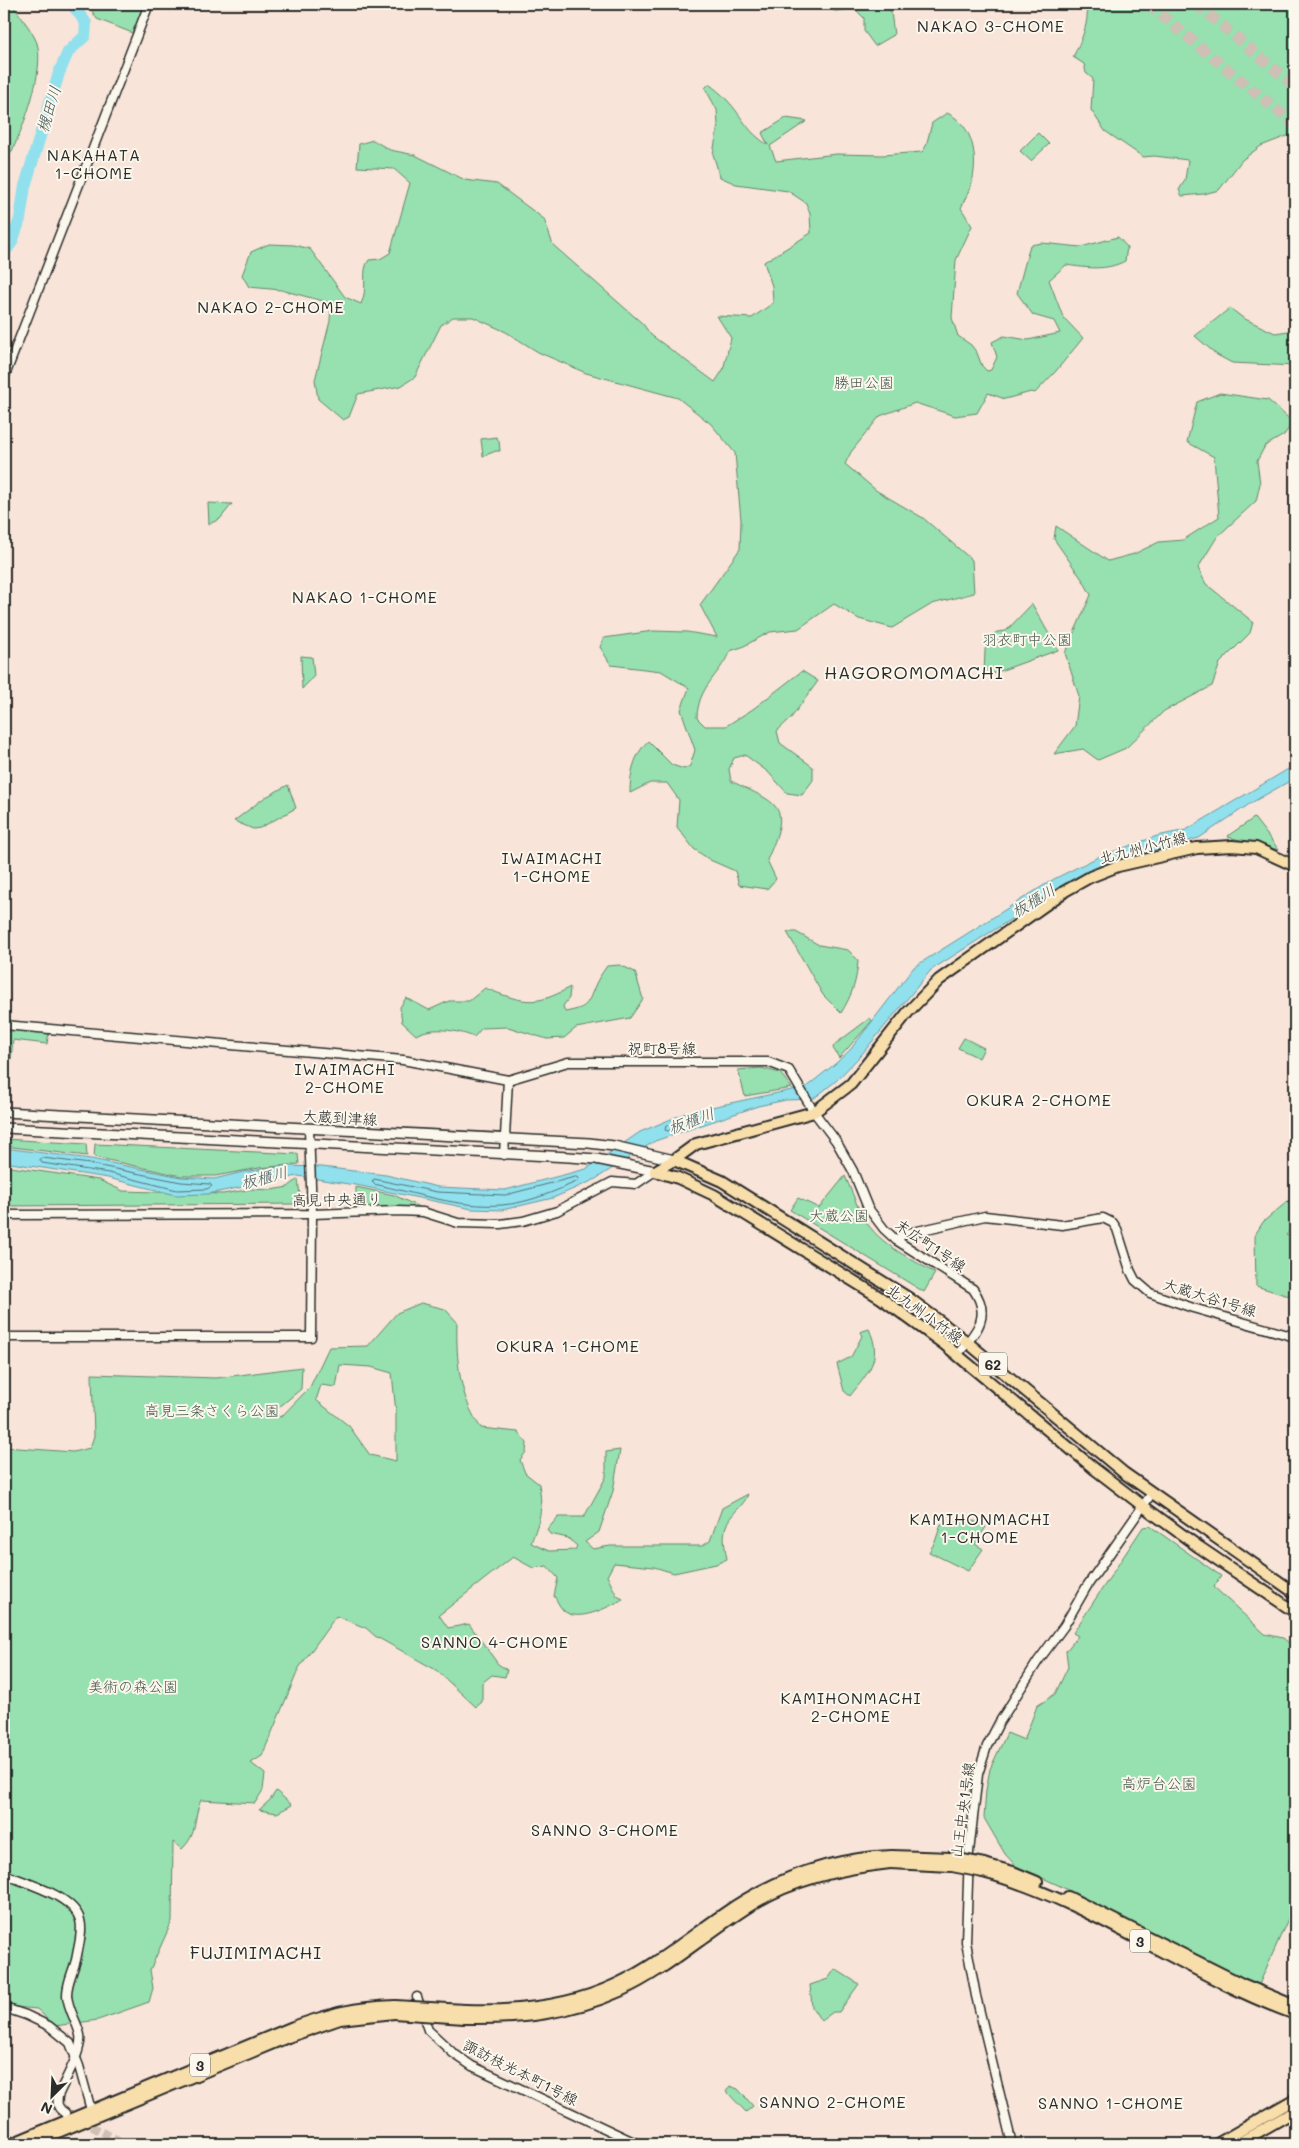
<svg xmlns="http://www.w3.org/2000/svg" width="1299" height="2148" font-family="Mali,'Klee One',sans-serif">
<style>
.green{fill:#97e0af;stroke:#61866d;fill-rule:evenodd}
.water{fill:#90e0ed;stroke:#68989f}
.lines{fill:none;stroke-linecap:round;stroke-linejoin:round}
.shore{stroke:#537379;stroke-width:1}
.river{stroke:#90e0ed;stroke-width:12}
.tertiary-tunnel{stroke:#cfbfb5;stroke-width:8;stroke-dasharray:8 4;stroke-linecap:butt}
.motorway-tunnel{stroke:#cfbfb5;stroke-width:11;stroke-dasharray:11 5.5;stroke-linecap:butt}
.tertiary-casing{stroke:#2b2b2b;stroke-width:11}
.secondary-casing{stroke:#2b2b2b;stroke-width:12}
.primary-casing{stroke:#2b2b2b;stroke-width:14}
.trunk-casing{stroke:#2b2b2b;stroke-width:14}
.tertiary{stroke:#fbf7ec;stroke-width:8}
.secondary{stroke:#fbf7ec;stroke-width:9}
.primary{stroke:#f8deab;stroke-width:10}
.trunk{stroke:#f8deab;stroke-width:10}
.trunk-bridge-casing{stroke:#2b2b2b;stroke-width:14;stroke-linecap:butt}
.trunk-bridge{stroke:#f8deab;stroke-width:10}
.labels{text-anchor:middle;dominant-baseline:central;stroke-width:4;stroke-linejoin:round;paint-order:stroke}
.shield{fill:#fbf7ec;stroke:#696865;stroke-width:1}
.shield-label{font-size:14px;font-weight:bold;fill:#2b2b2b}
.park-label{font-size:15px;fill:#46584c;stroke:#fbf7ec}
.street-label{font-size:15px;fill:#2b2b2b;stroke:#fbf7ec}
.neighbourhood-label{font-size:16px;letter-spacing:1px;fill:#2b2b2b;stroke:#fbf7ec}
.water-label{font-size:16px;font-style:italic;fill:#44585c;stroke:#fbf7ec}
.quarter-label{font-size:18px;letter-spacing:1px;fill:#2b2b2b;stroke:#fbf7ec}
</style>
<rect width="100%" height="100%" fill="#f8e4d8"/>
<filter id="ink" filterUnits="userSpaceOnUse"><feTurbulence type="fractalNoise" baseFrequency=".02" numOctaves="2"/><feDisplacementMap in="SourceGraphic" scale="10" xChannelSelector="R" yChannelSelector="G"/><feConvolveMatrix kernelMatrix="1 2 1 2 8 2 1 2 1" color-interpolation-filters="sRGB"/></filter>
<g filter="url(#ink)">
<!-- green -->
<g class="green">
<path d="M4 4H12C20 16 32 30 37 43 45 70 24 126 12 151L4 156Z"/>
<polygon points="88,4 147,4 135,34 97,19"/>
<polygon points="823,4 890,4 894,35 875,46 864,31 864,18 855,9 835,11"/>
<path d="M1087 4H1295V133L1261 146 1242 160 1219 190 1204 194 1182 196 1179 190 1185 180 1188 160 1154 156 1143 157 1105 131 1091 110 1093 79 1086 73 1084 64 1073 57C1082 39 1089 24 1087 4Z"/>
<path d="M709 84C715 89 722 94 727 100 744 118 745 130 768 145L762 133 786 118 807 121 770 146 776 161 837 154 882 155 922 152 926 146 932 123 947 113C974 125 979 159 971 186 968 193 964 201 961 208L972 226 956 260 952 318 958 336 971 345 977 353 982 366 987 371 991 370 997 357 992 342 1004 336 1028 340 1060 333 1054 321 1033 315 1017 293 1030 245 1042 243 1081 247 1118 237 1127 247 1125 261C1106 271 1087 268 1066 265L1049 280 1063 317 1083 338 1056 371 1035 393 1031 392 1005 399 988 393 977 413 955 416 915 403 880 416 851 452 845 464 877 491 923 518 972 560 974 593 932 604 892 628 859 619 834 604 798 629 770 632 742 647 730 651C718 678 698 686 697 718L705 726H726L753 709 802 671 818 681 791 718 777 731 780 743 813 767V780L802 795 787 793 768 772 745 755 734 758 729 769 731 781C780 805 792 804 767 860L776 879 767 889 739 885 735 871 710 860 694 849 677 827 679 800 667 783H650L630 793C630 773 634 755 648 741L672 765 684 769 690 766 695 750 681 710 689 688 661 671 611 665 600 647 604 638 653 631 687 632 717 637 700 605 740 549 741 520 735 453 711 424 678 398 586 373 538 352 506 332 473 317H453L441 325 415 377 401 386 358 394 349 417 343 420 318 399 315 380 330 321 331 303 281 290 249 287 242 275 251 252 269 244 294 245 310 249 345 297 361 304C369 288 360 271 369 260L380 259 390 253 410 183 394 169 357 167 359 144 373 140 390 150 415 155 465 180 497 184 544 219 553 245 643 324 651 335 715 382 723 370 731 338 717 316 752 318 773 303 772 286 764 262 811 233 810 214 806 203 788 191 736 184 720 177 713 154 718 125 717 110 705 88Z"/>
<polygon points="1038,133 1049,144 1031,161 1020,151"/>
<polygon points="1230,308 1243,318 1275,333 1295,330 1295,366 1232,363 1217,355 1195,336"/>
<polygon points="1220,393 1268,400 1293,422 1284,435 1265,446 1257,461 1260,484 1256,501 1217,537 1198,568 1206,584 1253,622 1250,633 1220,663 1212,686 1164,711 1126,748 1098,760 1083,749 1054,754 1075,726 1079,696 1065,653 1091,595 1084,582 1054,539 1056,526 1108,561 1134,554 1159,542 1183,540 1219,517 1214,457 1187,442 1197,402"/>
<polygon points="496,437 499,441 500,451 496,451 483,456 481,439"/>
<polygon points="208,503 232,504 220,519 209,524"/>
<polygon points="1032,604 1058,650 989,675 984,674 985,650 991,636 997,632 1006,631"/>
<polygon points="301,656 312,657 314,676 302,689"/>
<polygon points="288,785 296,808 260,828 253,829 234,821 264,798"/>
<polygon points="1254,818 1279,850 1228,837 1229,835"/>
<path d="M787 932H796L819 945 848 950 858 960C857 981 852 995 841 1013L823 995Z"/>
<path d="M620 965 635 972 643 999 630 1018 576 1028 564 1038 547 1039 508 1027 482 1028 474 1037C457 1030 432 1026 416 1035L402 1022 400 1007 406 998 429 1010 449 1001H469L485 988C521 1002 535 1008 570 987L569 998 563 1006 565 1012C586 1008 587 1006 594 988 597 980 602 973 607 966Z"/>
<polygon points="870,1018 872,1021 839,1058 833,1048 834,1045"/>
<polygon points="4,1028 49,1032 47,1044 13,1040 11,1060 4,1058"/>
<polygon points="964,1038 984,1048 979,1058 958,1048"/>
<polygon points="761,1068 780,1073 792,1088 745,1096 738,1070"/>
<polygon points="4,1139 86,1144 87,1156 4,1146"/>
<polygon points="95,1144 298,1154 299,1164 259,1168 215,1176 181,1176 94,1157"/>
<polygon points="4,1166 99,1180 123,1191 223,1194 252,1189 271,1190 288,1187 298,1179 301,1204 4,1206"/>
<path d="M845 1176C850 1187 855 1200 860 1212 876 1243 906 1256 935 1273L924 1292 790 1210 798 1198 819 1208Z"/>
<polygon points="356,1187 394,1195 423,1209 356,1208"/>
<polygon points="1295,1195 1295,1225 1286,1235 1295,1239 1295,1296 1285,1295 1256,1286 1255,1235 1263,1222"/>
<path d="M421 1303 445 1309 457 1322C456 1359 459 1397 481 1428L518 1432 527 1443 526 1452 520 1460 525 1473 539 1484C543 1512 540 1518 531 1543L549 1551 575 1550 577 1546 568 1538 550 1534 547 1530 558 1517H584L606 1477V1452L620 1450 613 1491 599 1532 585 1542 593 1549 610 1546H702L710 1541 722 1508 748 1494C746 1501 741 1505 737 1510 721 1526 723 1538 727 1559L716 1564 674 1573 654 1567 614 1563 607 1576 617 1596 623 1599C609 1607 577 1624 563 1610 559 1606 557 1600 554 1596L558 1578 547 1566 533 1568 513 1557 439 1615 448 1628 469 1624 498 1664 507 1670 505 1677 492 1675 482 1683V1702L476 1707 436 1670 375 1636 366 1628 336 1616 299 1668 262 1756 251 1763 265 1774 263 1790 255 1803 201 1800C192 1821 199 1832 182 1849L173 1842 172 1921 150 1970 153 1988 149 2002 98 2020 55 2026 37 2009 4 2006V1447L73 1452 90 1448 94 1436 92 1374 216 1378 302 1367 301 1389 271 1414 281 1417 310 1387 329 1347 368 1346 397 1313ZM340 1365 371 1367 392 1373 396 1413V1461L370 1455 349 1426 316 1400 321 1385 336 1387Z"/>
<path d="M869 1329C883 1359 868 1373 850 1396L844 1391 837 1364 851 1357 862 1336 860 1332Z"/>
<polygon points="970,1519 986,1527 975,1544 983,1549 968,1571 929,1552 935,1542 941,1524 953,1524"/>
<polygon points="1150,1526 1221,1576 1214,1587 1265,1634 1283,1638 1295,1648 1295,1903 1258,1987 1058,1885 1016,1866 1005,1854 984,1818 986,1790 990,1769 1007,1733 1024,1740 1037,1706 1055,1694 1068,1667 1066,1651 1078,1636 1073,1633 1143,1527"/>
<polygon points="276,1791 292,1805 277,1813 259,1810 270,1800"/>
<polygon points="835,1969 859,1984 839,2012 833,2012 821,2021 812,2007 810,1985 828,1979"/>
<polygon points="730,2086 738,2089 753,2106 746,2112 726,2091"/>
</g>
<!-- water -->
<polygon class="water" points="1295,765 1295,778 1251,803 1199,838 1111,863 1071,881 931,970 862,1054 836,1081 813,1099 786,1100 758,1106 655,1141 594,1180 553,1198 502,1210 472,1209 361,1186 298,1176 208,1194 176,1195 108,1178 4,1162 4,1148 91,1159 181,1177 214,1179 243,1172 285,1166 322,1167 386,1175 438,1187 505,1190 586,1169 640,1132 688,1112 806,1087 835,1064 850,1050 914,967 1054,879 1098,857 1157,836 1186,830"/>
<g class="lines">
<!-- shore -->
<g class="shore">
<polygon points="707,1113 710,1115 708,1118 668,1131 665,1130 666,1126 689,1117"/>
<polygon points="43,1158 90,1164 181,1182 210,1184 212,1186 207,1189 177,1190 109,1173 42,1163 40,1160"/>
<path d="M576 1177 579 1178 578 1181C554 1192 528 1203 502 1205 459 1208 415 1193 374 1184L372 1182 374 1179 437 1192 505 1195Z"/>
</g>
<!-- river -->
<polyline class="river" points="4,253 12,242 20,219 25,186 59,73 68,52 85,36 86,23 72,4"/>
<!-- tertiary-tunnel -->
<polyline class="tertiary-tunnel" points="81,2121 126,2144"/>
<!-- motorway-tunnel -->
<g class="motorway-tunnel">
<polyline points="1148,4 1295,125"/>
<polyline points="1196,4 1295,86"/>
</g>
<!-- tertiary casing -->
<g class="tertiary-casing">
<g id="tertiary">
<polyline points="4,378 149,4"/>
<path d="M4 1025 403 1060 508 1080 568 1062H768L789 1070 814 1112 836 1141 853 1171 868 1208 884 1229 896 1240 973 1289C993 1317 975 1333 957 1355"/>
<polyline points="504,1155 508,1080"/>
<polyline points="4,1215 312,1214 398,1211 423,1212 458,1223 500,1224 523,1221 557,1211 612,1182 636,1184 655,1171"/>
<polyline points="896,1240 904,1234 985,1216 1062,1225 1103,1218 1113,1223 1117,1229 1130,1270 1135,1280 1150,1293 1193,1308 1295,1337"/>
<polyline points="4,1337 311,1337 312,1214 309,1129"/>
<path d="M4 1874C25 1883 73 1895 80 1920 83 1931 79 1944 77 1955 75 1969 67 1980 67 1995 68 2010 77 2021 80 2035 83 2050 64 2081 58 2096 57 2104 57 2108 65 2113"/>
<polyline points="417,1997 428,2030 453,2053 472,2066 638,2144"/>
<polyline points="4,2010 8,2009 26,2015 49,2026 70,2043 79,2066 91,2110"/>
<polyline points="1012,2144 976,1996 966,1942 969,1852 978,1774 987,1746 999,1723 1038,1661 1064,1626 1087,1586 1152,1493"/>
</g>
</g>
<!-- secondary casing -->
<g class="secondary-casing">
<g id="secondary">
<polyline points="4,1112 589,1143 614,1146 674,1160"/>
<polyline points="4,1128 569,1157 596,1159 655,1171"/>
</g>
</g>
<!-- primary casing -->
<g class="primary-casing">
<g id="primary">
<polyline points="674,1160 722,1181 910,1299 967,1342 1124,1473 1295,1593"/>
<polyline points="655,1171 678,1178 714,1195 881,1298 944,1344 1096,1470 1143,1506 1199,1547 1295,1612"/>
<polyline points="655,1171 674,1160 696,1144 814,1112 851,1084 908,1012 939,980 1065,891 1090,877 1118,866 1197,848 1232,846 1256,848 1295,866"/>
<polyline points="1217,2144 1295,2099"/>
<polyline points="1237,2144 1295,2111"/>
</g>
</g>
<!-- trunk casing -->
<g class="trunk-casing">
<g id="trunk">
<polyline points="984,1864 1013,1872 1037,1882"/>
<path d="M983 1872C1092 1901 1188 1976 1295 2014"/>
<polyline points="1068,1897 1242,1984 1295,2006"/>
<path d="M465 2010C517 2012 569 2007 617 1984 655 1966 687 1939 722 1915 772 1880 830 1858 892 1856"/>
<path d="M464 2018C518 2019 570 2014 620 1991 670 1968 709 1930 756 1902 796 1878 845 1868 890 1863"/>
<path d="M11 2144 293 2027C331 2014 354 2007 395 2006"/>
<polyline points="29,2144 288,2037 340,2019 394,2013"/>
</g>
</g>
<!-- tertiary -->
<use href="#tertiary" class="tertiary"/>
<!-- secondary -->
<use href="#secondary" class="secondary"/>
<!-- primary -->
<use href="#primary" class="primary"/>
<!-- trunk -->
<use href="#trunk" class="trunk"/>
<!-- trunk-bridge casing -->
<g class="trunk-bridge-casing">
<g id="trunk-bridge">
<polyline points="892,1856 952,1858 984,1864"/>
<polyline points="890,1863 952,1866 983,1872"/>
<polyline points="395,2006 465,2010"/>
<polyline points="394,2013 464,2018"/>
</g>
</g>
<!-- trunk-bridge -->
<use href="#trunk-bridge" class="trunk-bridge"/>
</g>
</g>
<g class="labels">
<!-- shield labels -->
<g class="shield">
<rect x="979" y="1352.5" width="28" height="23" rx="4"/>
<rect x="1130" y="1929.5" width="20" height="23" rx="4"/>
<rect x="190" y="2053.5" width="20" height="23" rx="4"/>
</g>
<g class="shield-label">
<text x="993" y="1364">62</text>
<text x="1140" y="1941">3</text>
<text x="200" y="2065">3</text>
</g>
<!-- park labels -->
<g class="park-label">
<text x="864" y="382">勝田公園</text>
<text x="1027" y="639">羽衣町中公園</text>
<text x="839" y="1215">大蔵公園</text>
<text x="212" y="1410">高見三条さくら公園</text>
<text x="133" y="1686">美術の森公園</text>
<text x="1159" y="1783">高炉台公園</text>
</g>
<!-- street labels -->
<g class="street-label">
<text transform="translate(1143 847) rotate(-14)">北九州小竹線</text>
<text x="662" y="1048">祝町8号線</text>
<text transform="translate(340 1117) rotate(3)">大蔵到津線</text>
<text transform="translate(337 1199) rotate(-1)">高見中央通り</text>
<text transform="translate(931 1245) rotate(34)">末広町1号線</text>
<text transform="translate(1210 1297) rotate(17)">大蔵大谷1号線</text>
<text transform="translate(925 1313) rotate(36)">北九州小竹線</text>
<text transform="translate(962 1810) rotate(-82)">山王中央1号線</text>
<text transform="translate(521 2072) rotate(27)">諏訪枝光本町1号線</text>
</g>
<!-- neighbourhood labels -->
<g class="neighbourhood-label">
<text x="991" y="25">NAKAO 3-CHOME</text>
<text x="94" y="154">NAKAHATA<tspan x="94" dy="18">1-CHOME</tspan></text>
<text x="271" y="306">NAKAO 2-CHOME</text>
<text x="365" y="596">NAKAO 1-CHOME</text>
<text x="552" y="857">IWAIMACHI<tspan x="552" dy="18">1-CHOME</tspan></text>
<text x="345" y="1068">IWAIMACHI<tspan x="345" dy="18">2-CHOME</tspan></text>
<text x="1039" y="1099">OKURA 2-CHOME</text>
<text x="568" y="1345">OKURA 1-CHOME</text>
<text x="980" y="1518">KAMIHONMACHI<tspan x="980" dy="18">1-CHOME</tspan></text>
<text x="495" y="1641">SANNO 4-CHOME</text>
<text x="851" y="1697">KAMIHONMACHI<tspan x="851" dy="18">2-CHOME</tspan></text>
<text x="605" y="1829">SANNO 3-CHOME</text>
<text x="833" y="2101">SANNO 2-CHOME</text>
<text x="1111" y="2102">SANNO 1-CHOME</text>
</g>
<!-- water labels -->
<g class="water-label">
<text transform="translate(48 109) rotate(-73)">槻田川</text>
<text transform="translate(1033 900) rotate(-31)">板櫃川</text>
<text transform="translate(691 1120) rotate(-20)">板櫃川</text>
<text transform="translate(264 1177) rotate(-14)">板櫃川</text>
</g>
<!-- quarter labels -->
<g class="quarter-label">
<text x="914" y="672">HAGOROMOMACHI</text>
<text x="256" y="1952">FUJIMIMACHI</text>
</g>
</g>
<!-- margin -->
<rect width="1299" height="2148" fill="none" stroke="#fbf7ec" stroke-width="20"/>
<rect x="10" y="10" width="1279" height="2128" fill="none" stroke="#2b2b2b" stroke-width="2" filter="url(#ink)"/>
<!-- north arrow -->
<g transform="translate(52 2096) rotate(204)" stroke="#fbf7ec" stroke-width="4" paint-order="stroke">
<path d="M0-4L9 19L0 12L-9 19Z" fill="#2b2b2b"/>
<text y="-8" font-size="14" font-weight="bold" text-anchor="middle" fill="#2b2b2b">N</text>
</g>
</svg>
